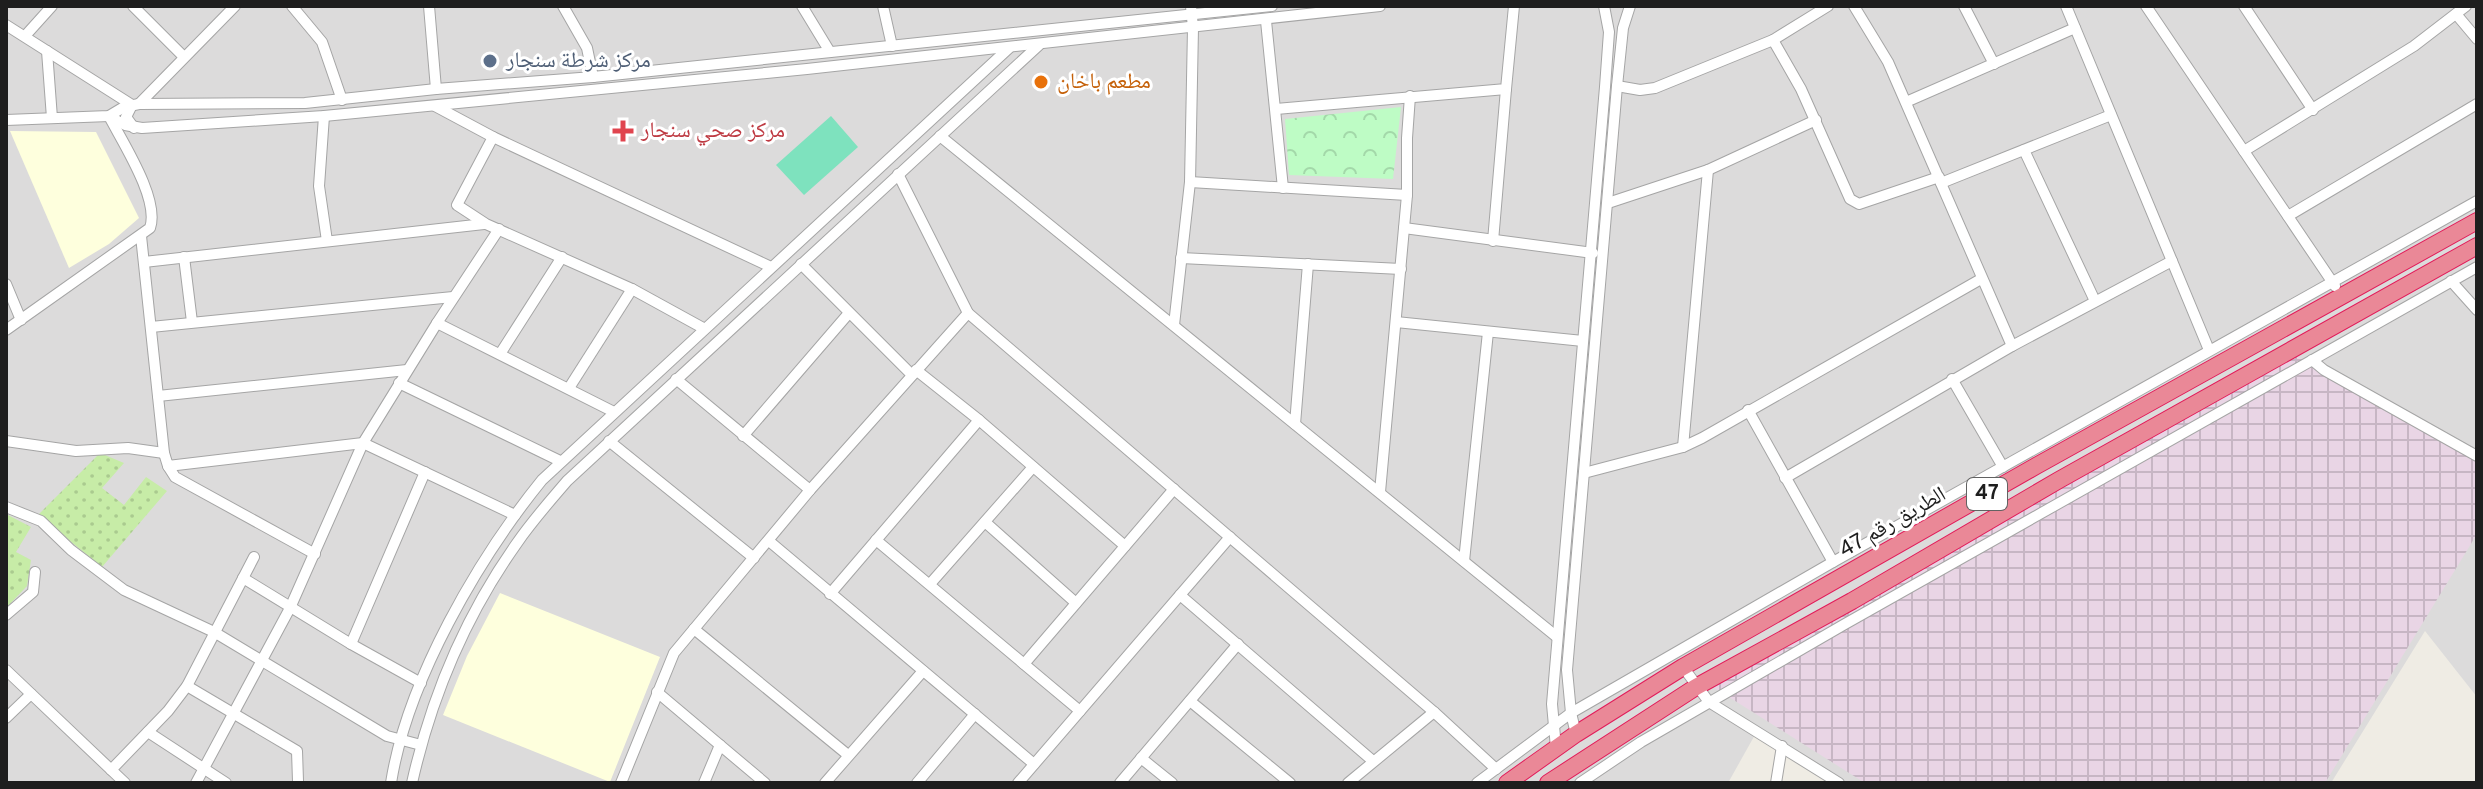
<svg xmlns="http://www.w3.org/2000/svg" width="2483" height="789" font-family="Overpass,'Noto Naskh Arabic',sans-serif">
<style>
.residential{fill:#dcdbdb}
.industrial{fill:url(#industrial-grid)}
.education{fill:#feffdd}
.grass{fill:url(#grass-dots)}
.park{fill:url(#park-crowns)}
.pitch{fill:#7ee2be}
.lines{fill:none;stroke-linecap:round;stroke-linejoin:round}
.minor-casing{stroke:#a5a5a5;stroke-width:12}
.highway-casing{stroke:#e21c5a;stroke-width:18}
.minor{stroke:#fff;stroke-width:10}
.highway{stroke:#ea8897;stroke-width:16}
.service-dot{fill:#5c6f8a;stroke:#fff;stroke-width:3}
.food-dot{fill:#e8710a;stroke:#fff;stroke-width:3}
.health-dot{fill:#e0444e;stroke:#fff;stroke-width:3}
.labels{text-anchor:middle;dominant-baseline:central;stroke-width:6;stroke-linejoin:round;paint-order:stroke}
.shield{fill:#fff;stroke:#626262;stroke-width:2}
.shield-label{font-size:20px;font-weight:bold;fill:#1e1e1e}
.service-label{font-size:22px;fill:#4e5e75;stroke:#fff;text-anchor:start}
.food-label{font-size:22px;fill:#c56008;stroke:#fff;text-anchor:start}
.health-label{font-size:22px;fill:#be3a42;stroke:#fff;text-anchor:start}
.street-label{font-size:22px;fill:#1e1e1e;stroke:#fff}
</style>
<defs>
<pattern id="industrial-grid" width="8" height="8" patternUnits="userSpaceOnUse" patternTransform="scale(2)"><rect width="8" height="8" fill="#e9d5e5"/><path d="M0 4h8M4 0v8" fill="none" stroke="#c7b6c4"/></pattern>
<pattern id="grass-dots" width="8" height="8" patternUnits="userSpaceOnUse" patternTransform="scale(2)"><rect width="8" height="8" fill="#c7eca7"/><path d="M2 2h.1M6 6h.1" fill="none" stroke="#aaca8f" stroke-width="1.8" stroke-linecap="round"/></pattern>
<pattern id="park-crowns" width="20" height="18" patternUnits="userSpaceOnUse" patternTransform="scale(2)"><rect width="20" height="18" fill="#befcc5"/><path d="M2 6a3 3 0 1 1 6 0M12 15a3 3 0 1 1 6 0" fill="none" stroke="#a3d8a9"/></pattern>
</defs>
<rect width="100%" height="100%" fill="#efece4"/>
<!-- residential -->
<polygon class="residential" points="6,6 2477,6 2477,697 2425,631 2331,783 1836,783 1756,733 1728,783 6,783"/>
<!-- industrial -->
<polygon class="industrial" points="2286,350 2477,459 2477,534 2325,783 1865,783 1705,682"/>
<!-- education -->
<g class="education">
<polygon points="10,131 96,132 139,218 109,244 69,268"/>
<polygon points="500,593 660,657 610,782 443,715 467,656"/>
</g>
<!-- grass -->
<g class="grass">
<polygon points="100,453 124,463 102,488 124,505 146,477 167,491 102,567 38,515"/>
<polygon points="6,514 31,527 16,552 31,560 27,586 6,608"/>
</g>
<!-- park -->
<polygon class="park" points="1401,107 1393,179 1289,175 1285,119"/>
<!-- pitch -->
<polygon class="pitch" points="831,116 858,147 804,195 776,165"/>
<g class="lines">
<!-- minor casing -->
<g class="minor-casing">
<g id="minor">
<polyline points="133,6 184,57"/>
<polyline points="292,6 322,42 342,100"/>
<polyline points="429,6 436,89"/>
<polyline points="563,6 587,48 593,77"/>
<polyline points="802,6 830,52"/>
<polyline points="883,6 892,46"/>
<polyline points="1854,6 1888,62 2012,346"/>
<polyline points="1964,6 1994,64"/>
<polyline points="2066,6 2209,350"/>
<polyline points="2146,6 2335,286"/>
<polyline points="2244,6 2313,110"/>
<polyline points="2456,14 2477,39"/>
<polyline points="1266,21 1283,188"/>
<polyline points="6,25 132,105 126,117 134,128"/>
<polyline points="25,36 52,6"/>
<polyline points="1773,40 1801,89 1850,199 1859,204 1939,177"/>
<polyline points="47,51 52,118"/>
<polyline points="1617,86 1640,90 1655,88 1773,40 1828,6"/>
<polyline points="1906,102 2075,28"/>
<polyline points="139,104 235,6"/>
<polyline points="435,106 493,137 771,267"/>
<polyline points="1276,109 1506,89 1514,6"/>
<polyline points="109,116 125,125 142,128 324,116 807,69 1380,6"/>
<polyline points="324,116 319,186 327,241"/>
<polyline points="6,120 109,116 124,107 139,104 305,103 436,89 593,77 1272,6"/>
<polyline points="940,136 1557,637"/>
<polyline points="493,137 457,205 486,224 632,289 703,328"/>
<polyline points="2024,150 2095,301"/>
<polyline points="2244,151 2414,46 2466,6"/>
<polyline points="898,174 968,313 1434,712 1496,769"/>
<polyline points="1190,182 1407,195"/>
<polyline points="1941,183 2111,115"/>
<polyline points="1608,203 1708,170 1816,120"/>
<polyline points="2288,216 2477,104"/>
<polyline points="1404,228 1593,253"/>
<polyline points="141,236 164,453 168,466 363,443 515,515"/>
<polyline points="1493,241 1506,89"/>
<polyline points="184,257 192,322"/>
<polyline points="1181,258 1401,269"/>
<polyline points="144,262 484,224"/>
<polyline points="801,264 912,375"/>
<polyline points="2451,281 2477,310"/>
<polyline points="6,284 21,320"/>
<polyline points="1396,322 1583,341"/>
<polyline points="437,323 614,412"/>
<polyline points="1174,325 1190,182 1193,28 1191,6"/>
<polyline points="151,327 453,297"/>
<path d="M6 330 150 228C160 200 123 143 110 118"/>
<polyline points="500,354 562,257"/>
<polyline points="2312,360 2324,370 2477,456"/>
<polyline points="916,370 979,420 1125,546"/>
<polyline points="676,379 810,490"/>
<polyline points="1952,379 2003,467"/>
<polyline points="399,383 560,461"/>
<polyline points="569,388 632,289"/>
<polyline points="158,396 407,370"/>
<polyline points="1748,410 1833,562"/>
<polyline points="1295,424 1308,264"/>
<polyline points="743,436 849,313"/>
<polyline points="6,441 76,451 128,448 164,453"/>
<polyline points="609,441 754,558"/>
<polyline points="1683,447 1708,170"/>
<polyline points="168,466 175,477 315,554"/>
<polyline points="1584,473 1683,447 1702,438 1981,279"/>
<polyline points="1785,478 2012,346 2172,261"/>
<polyline points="1380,492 1407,195 1407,138 1410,96"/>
<polyline points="6,507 41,521 71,550 124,590 214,632 387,736 421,745"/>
<polyline points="985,522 1076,603"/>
<polyline points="876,540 1080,711"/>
<polyline points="769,541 1034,764"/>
<polyline points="1464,561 1488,332"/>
<polyline points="243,578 351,644 421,683"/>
<polyline points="930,584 1033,467"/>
<polyline points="830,594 979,420"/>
<polyline points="1180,595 1373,761"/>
<polyline points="6,615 33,592 35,572"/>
<polyline points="694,629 848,755"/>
<polyline points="351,644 425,472"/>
<polyline points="1024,664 1174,489"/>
<polyline points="1683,667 1709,702 1839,783"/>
<polyline points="6,670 125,783"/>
<polyline points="187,686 297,751 298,781"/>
<polyline points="657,692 765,783"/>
<polyline points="1190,701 1290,783"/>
<polyline points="6,718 31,694"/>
<polyline points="148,732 226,783"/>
<polyline points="1576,734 1571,713 1567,670 1617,86 1623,28 1630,6"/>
<polyline points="1556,748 1552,704 1605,87 1609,32 1604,6"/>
<polyline points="1141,758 1172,783"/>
<polyline points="111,770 168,711 187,686 254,557"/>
<polyline points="196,783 290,608 363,443 437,323 499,229"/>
<path d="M391 783C407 681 478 559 542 480L1009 48"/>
<path d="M412 783C431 698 466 615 517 543 532 521 550 501 567 481L1039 45"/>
<polyline points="621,783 674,653 810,490 968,313"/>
<polyline points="704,783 720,745"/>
<polyline points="825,783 923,671"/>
<polyline points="917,783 975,714"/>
<polyline points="1018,783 1230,537"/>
<polyline points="1120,783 1238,644"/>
<polyline points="1348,783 1434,712"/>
<polyline points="1477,783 1571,713 1833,562 2477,201"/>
<polyline points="1580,783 1641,742 1845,624 2477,267"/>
<polyline points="1776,783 1782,746"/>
</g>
</g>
<!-- highway casing -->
<g class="highway-casing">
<g id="highway">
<polyline points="1507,783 1576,734 1683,667 2036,466 2477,221"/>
<polyline points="1548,783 1696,687 1852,601 2059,480 2477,246"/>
</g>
</g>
<!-- minor -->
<use href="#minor" class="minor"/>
<!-- highway -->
<use href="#highway" class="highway"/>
</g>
<!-- markers -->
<circle class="service-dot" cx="490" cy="61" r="8"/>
<circle class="food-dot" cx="1041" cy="82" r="8"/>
<path class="health-dot" d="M619 119h8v8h8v8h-8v8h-8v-8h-8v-8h8z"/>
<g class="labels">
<!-- shield labels -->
<rect class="shield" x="1967" y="478" width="40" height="32" rx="6"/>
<g class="shield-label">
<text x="1987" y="494">47</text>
</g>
<!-- service labels -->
<g class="service-label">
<text x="506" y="61">مركز شرطة سنجار</text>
</g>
<!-- food labels -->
<g class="food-label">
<text x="1057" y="82">مطعم باخان</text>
</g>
<!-- health labels -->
<g class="health-label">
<text x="641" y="131">مركز صحي سنجار</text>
</g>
<!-- street labels -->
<g class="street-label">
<text transform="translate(1893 523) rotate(-30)">الطريق رقم 47</text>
</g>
</g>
<!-- border -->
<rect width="2483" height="789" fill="none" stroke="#1e1e1e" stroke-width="16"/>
</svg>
